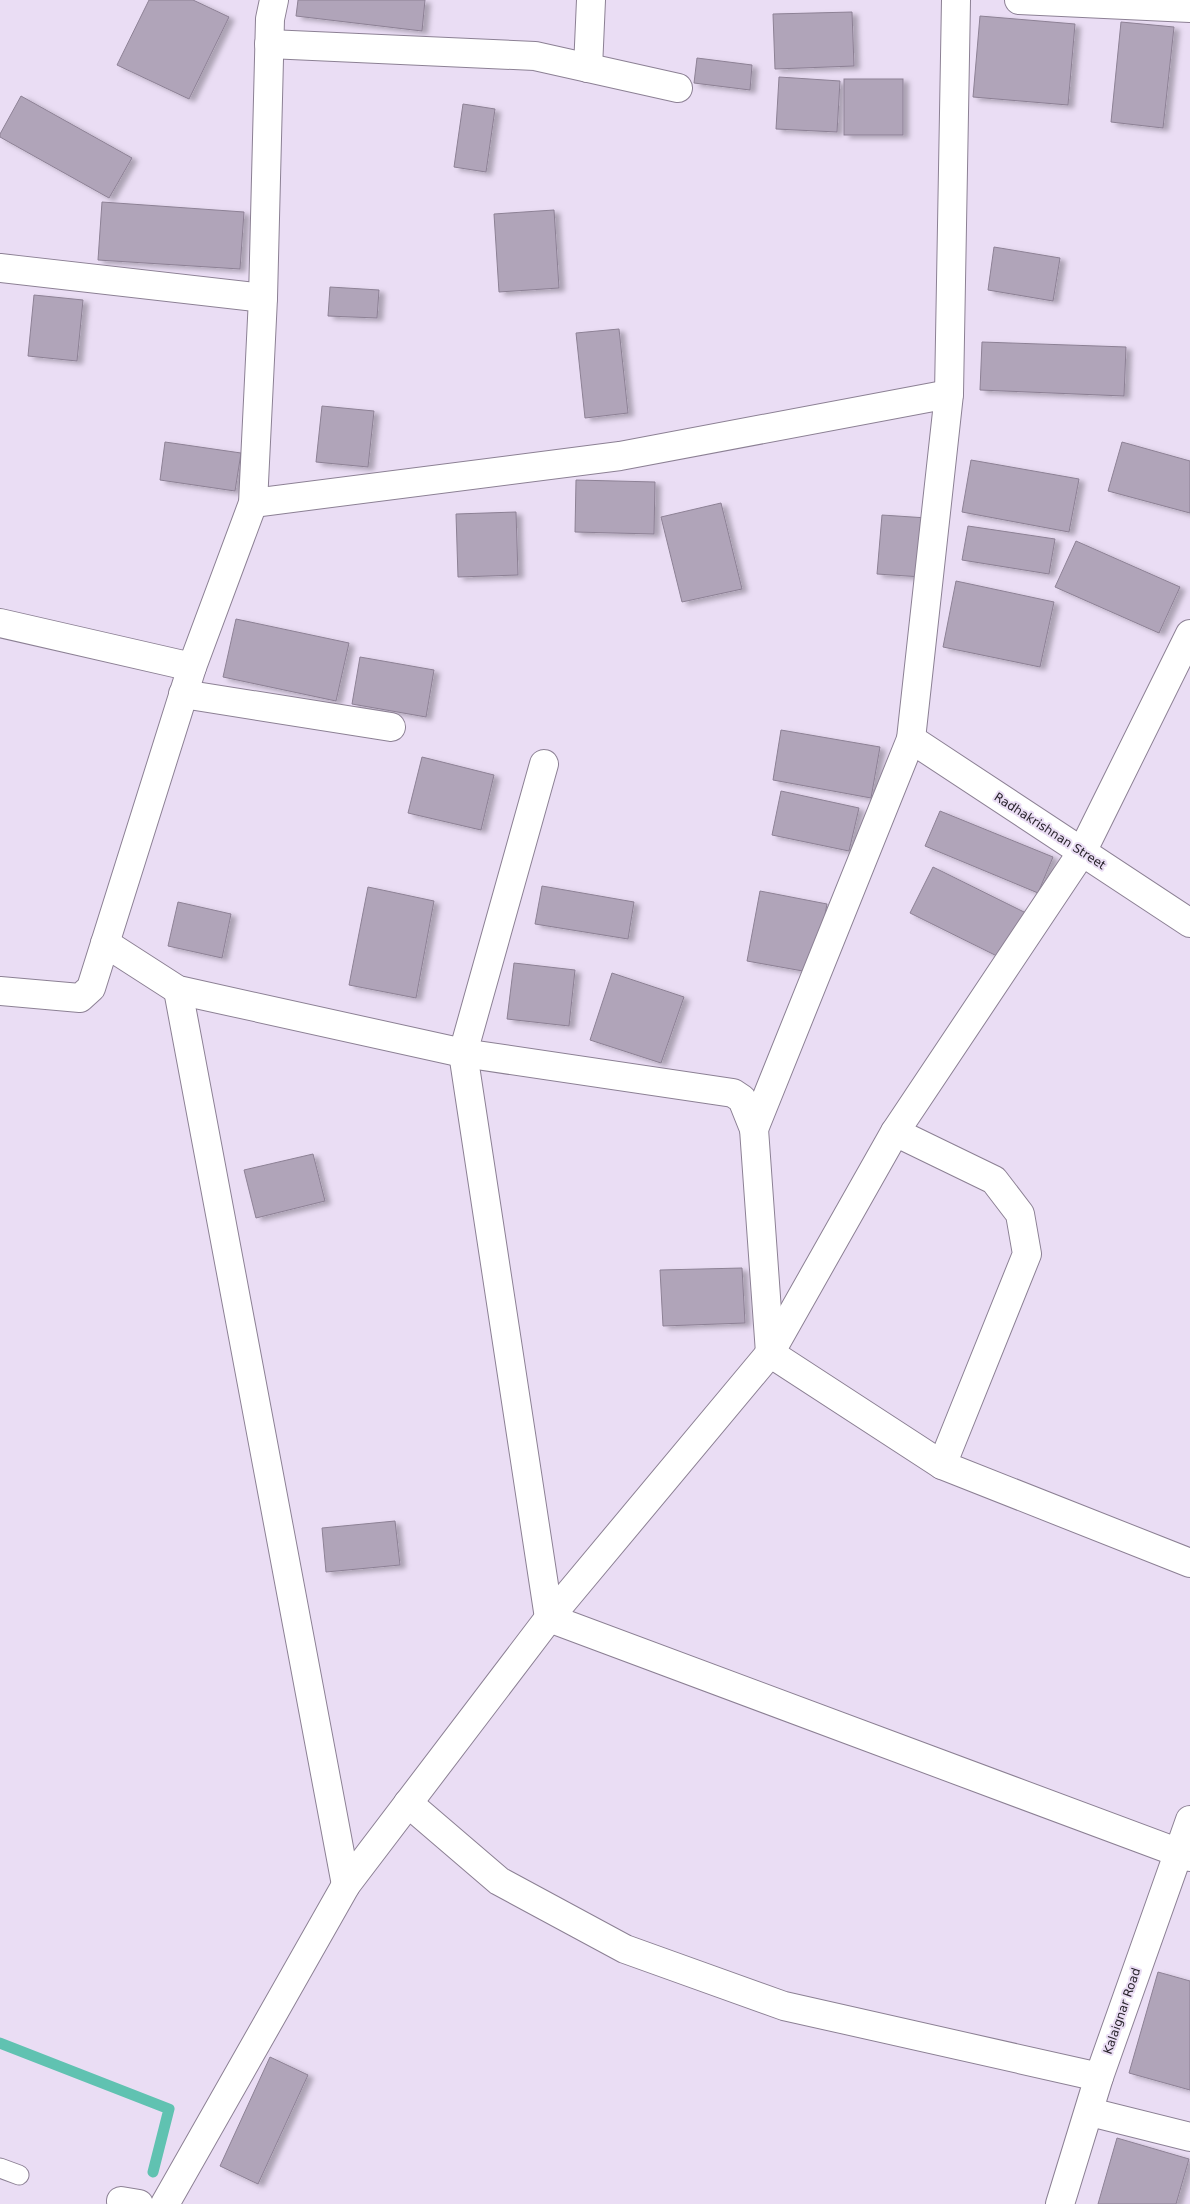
<svg xmlns="http://www.w3.org/2000/svg" width="1190" height="2204" font-family="'DejaVu Sans',sans-serif">
<style>
.lines{fill:none;stroke-linecap:round;stroke-linejoin:round}
.stream{stroke:#60c2b1;stroke-width:11}
.building{fill:#b0a4b9;stroke:#8d8195;filter:url(#shadow)}
.service-casing{stroke:#8c8094;stroke-width:21}
.minor-casing{stroke:#8c8094;stroke-width:30}
.tertiary-casing{stroke:#8c8094;stroke-width:30}
.service{stroke:#fff;stroke-width:19}
.minor{stroke:#fff;stroke-width:28}
.tertiary{stroke:#fff;stroke-width:28}
.labels{text-anchor:middle;dominant-baseline:central;stroke-width:4;stroke-linejoin:round;paint-order:stroke}
.street-label{font-size:12px;fill:#29242c;stroke:#eaddf4}
</style>
<defs>
<filter id="shadow"><feDropShadow dx="5.5" dy="3" stdDeviation="2.5" flood-color="#0004"/></filter>
</defs>
<rect width="100%" height="100%" fill="#eaddf4"/>
<g class="lines">
<!-- stream -->
<polyline class="stream" points="0,2043 169,2109 153,2172"/>
</g>
<!-- building -->
<g class="building">
<polygon points="149,0 193,0 229,17 189,99 117,65"/>
<polygon points="298,0 425,0 422,31 296,16"/>
<polygon points="852,12 854,66 775,69 773,14"/>
<polygon points="980,16 1075,24 1068,105 973,97"/>
<polygon points="1121,22 1174,27 1163,128 1111,122"/>
<polygon points="697,58 752,65 750,90 694,83"/>
<polygon points="779,77 840,81 837,132 776,129"/>
<rect x="844" y="79" width="59" height="56"/>
<polygon points="21,96 132,158 109,198 0,137 0,134"/>
<polygon points="463,104 495,109 486,172 454,167"/>
<polygon points="102,202 244,212 240,269 98,260"/>
<polygon points="554,210 559,288 499,292 494,214"/>
<polygon points="994,247 1060,258 1053,301 988,290"/>
<polygon points="330,287 379,290 377,318 328,316"/>
<polygon points="34,295 83,300 77,361 28,356"/>
<polygon points="619,329 628,413 585,418 576,333"/>
<polygon points="982,342 1126,347 1124,396 980,390"/>
<polygon points="322,406 374,411 368,467 316,462"/>
<polygon points="165,442 241,453 235,491 160,480"/>
<polygon points="1122,442 1190,461 1190,513 1108,491"/>
<polygon points="971,460 1079,479 1069,532 962,512"/>
<polygon points="576,480 655,482 654,534 575,532"/>
<polygon points="721,503 742,589 682,602 661,517"/>
<polygon points="516,512 518,575 458,577 456,514"/>
<polygon points="882,515 927,518 922,577 877,574"/>
<polygon points="968,526 1055,539 1049,574 962,560"/>
<polygon points="1076,541 1180,587 1159,633 1055,587"/>
<polygon points="956,581 1054,602 1040,667 943,647"/>
<polygon points="236,619 349,643 336,701 223,677"/>
<polygon points="360,657 434,670 426,717 352,704"/>
<polygon points="781,730 880,747 871,798 773,780"/>
<polygon points="422,757 494,775 481,830 408,813"/>
<polygon points="781,791 859,808 849,851 772,835"/>
<polygon points="940,811 1053,857 1038,893 925,846"/>
<polygon points="933,867 1026,913 1003,959 910,913"/>
<polygon points="542,886 634,902 628,939 535,924"/>
<polygon points="368,887 434,901 416,998 349,985"/>
<polygon points="760,891 827,904 814,973 747,961"/>
<polygon points="178,902 231,914 222,958 168,946"/>
<polygon points="514,963 575,970 569,1026 507,1019"/>
<polygon points="612,973 684,997 661,1063 590,1040"/>
<polygon points="313,1154 325,1201 256,1218 244,1170"/>
<polygon points="742,1268 745,1323 663,1326 660,1270"/>
<polygon points="395,1521 400,1565 326,1572 322,1528"/>
<polygon points="1158,1972 1190,1981 1190,2090 1129,2073"/>
<polygon points="270,2057 308,2075 258,2184 220,2166"/>
<polygon points="1117,2138 1189,2159 1176,2204 1098,2204"/>
</g>
<g class="lines">
<!-- service casing -->
<g class="service-casing">
<polyline id="service" points="0,2168 19,2175"/>
</g>
<!-- minor casing -->
<g class="minor-casing">
<g id="minor">
<polyline points="1019,0 1190,8"/>
<polyline points="269,44 535,56 678,88"/>
<polyline points="588,68 591,0"/>
<polyline points="0,268 263,298"/>
<polyline points="253,503 620,456 949,394"/>
<polyline points="0,623 192,667"/>
<polyline points="183,694 391,727"/>
<polyline points="911,739 1190,923"/>
<polyline points="544,764 463,1053 549,1618 1190,1857"/>
<polyline points="105,943 178,990 463,1053 733,1093 742,1099 754,1129 770,1353 942,1465 1190,1563"/>
<polyline points="178,990 346,1885"/>
<polyline points="0,991 80,998 91,988 192,667 253,503 263,298 270,19 274,0"/>
<polyline points="754,1129 911,739 949,394 956,0"/>
<polyline points="895,1132 994,1180 1020,1214 1027,1254 942,1465"/>
<polyline points="408,1803 499,1881 625,1949 784,2006 1099,2077"/>
<polyline points="1090,2112 1190,2137"/>
<polyline points="121,2201 139,2204"/>
<polyline points="165,2204 346,1885 549,1618 770,1353 895,1132 1082,852 1190,634"/>
</g>
</g>
<!-- tertiary casing -->
<g class="tertiary-casing">
<polyline id="tertiary" points="1060,2204 1099,2077 1190,1820"/>
</g>
<!-- service -->
<use href="#service" class="service"/>
<!-- minor -->
<use href="#minor" class="minor"/>
<!-- tertiary -->
<use href="#tertiary" class="tertiary"/>
</g>
<g class="labels">
<!-- street labels -->
<g class="street-label">
<text transform="translate(1050 831) rotate(33)">Radhakrishnan Street</text>
<text transform="translate(1122 2011) rotate(-71)">Kalaignar Road</text>
</g>
</g>
</svg>
